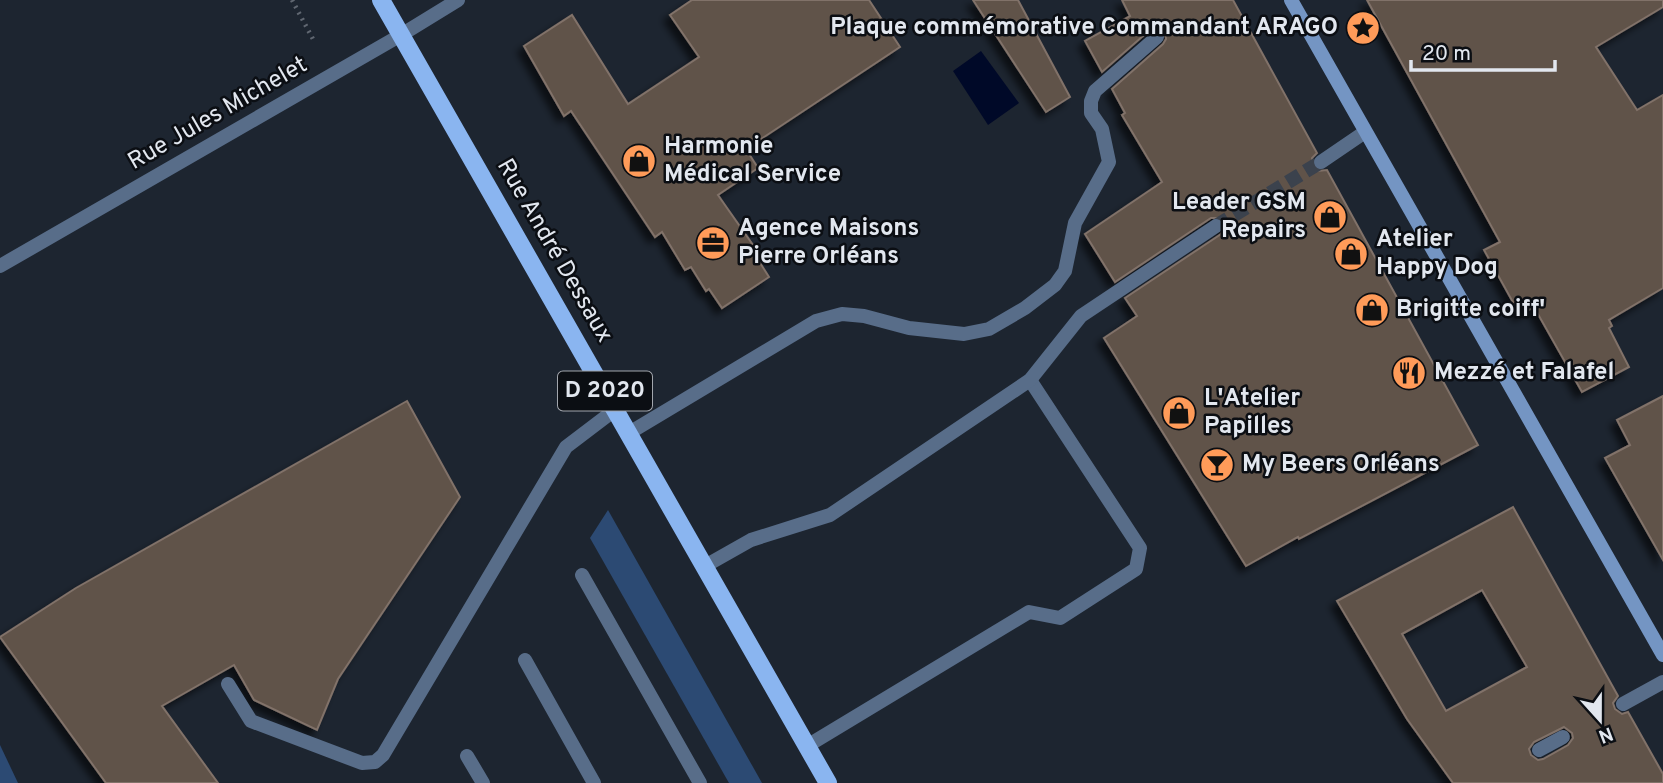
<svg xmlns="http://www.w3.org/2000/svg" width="1663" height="783" font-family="Overpass,sans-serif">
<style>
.green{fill:#2c4a73}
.water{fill:#000928}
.building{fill:#61534a;stroke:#817269;stroke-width:2;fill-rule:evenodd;filter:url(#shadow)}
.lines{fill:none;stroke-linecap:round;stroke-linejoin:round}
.minor-tunnel{stroke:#3b424d;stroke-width:14;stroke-dasharray:14 7;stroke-linecap:butt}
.path{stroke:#606771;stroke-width:4.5;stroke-dasharray:2 5;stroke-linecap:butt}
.service{stroke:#586d89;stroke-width:14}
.minor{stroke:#586d89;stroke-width:14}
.secondary{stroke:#7495c3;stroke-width:14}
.primary{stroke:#8ab5f0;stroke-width:18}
.labels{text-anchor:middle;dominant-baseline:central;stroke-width:5;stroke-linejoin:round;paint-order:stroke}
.shield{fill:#0b0e13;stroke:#a2a6ad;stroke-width:2}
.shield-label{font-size:23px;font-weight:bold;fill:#e2e7ef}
.poi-label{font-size:24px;font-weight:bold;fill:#e2e7ef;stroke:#0b0e13;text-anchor:start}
.street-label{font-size:24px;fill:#e2e7ef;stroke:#0b0e13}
</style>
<defs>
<filter id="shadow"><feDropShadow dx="-6" dy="6" stdDeviation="3.5" flood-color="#0009"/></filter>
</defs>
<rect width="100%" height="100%" fill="#1d2530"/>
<!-- green -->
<g class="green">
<polygon points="608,510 762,783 729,783 590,538"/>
<polygon points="0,745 18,783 0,783"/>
</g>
<!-- water -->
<polygon class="water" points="981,51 1019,103 988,125 953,71"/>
<!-- building -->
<g class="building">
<polygon points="692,0 869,0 900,47 746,149 758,168 718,195 760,255 757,258 769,277 722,308 709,289 706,291 691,267 685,270 662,232 655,237 571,111 564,116 524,46 572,15 628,104 699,57 670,15"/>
<polygon points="973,0 1018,0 1070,97 1046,112"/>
<polygon points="1122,0 1233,0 1317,153 1312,158 1313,167 1317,171 1327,170 1478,445 1299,539 1298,537 1246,566 1104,338 1137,316 1125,298 1221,234 1226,226 1221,218 1211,218 1115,282 1085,234 1162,182 1122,115 1125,113 1112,89 1163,44 1166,39 1165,31 1159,28 1151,29 1102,72 1085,41 1130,16"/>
<polygon points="1367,0 1663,0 1663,7 1596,47 1637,110 1663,95 1663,288 1609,320 1612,326 1609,328 1629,367 1582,392 1534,307 1520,315 1484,250 1500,242"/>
<polygon points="1663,396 1663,560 1605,458 1630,445 1617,420"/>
<polygon points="407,401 460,497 338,679 317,730 254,700 234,665 162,706 218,783 106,783 0,637 76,588"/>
<path d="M1513 507 1618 696 1613 703 1615 709 1622 714 1628 712 1663 774V783H1453L1407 719 1337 601ZM1482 590 1527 667 1446 711 1402 634ZM1564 727 1572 733 1573 738 1568 745 1543 759 1538 760 1531 755 1529 749 1534 742Z"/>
</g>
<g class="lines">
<!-- minor-tunnel -->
<polyline class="minor-tunnel" points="1216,226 1321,162"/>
<!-- path -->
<polyline class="path" points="292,0 314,41"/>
<!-- service -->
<g class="service">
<polyline points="629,433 816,321 842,314 864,316 909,328 964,334 989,329 1025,308 1055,285 1065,271 1075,223 1109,162 1102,129 1091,113 1091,101 1095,91 1157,37"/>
<polyline points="582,575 700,783"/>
<polyline points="525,660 594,783"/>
<polyline points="228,684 251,721 362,763 375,762 383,755 566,447 616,409"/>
<polyline points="1623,704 1663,682"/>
<polyline points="807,746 1029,612 1060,618 1136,569 1140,548 1030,380"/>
<polyline points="1539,750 1563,737"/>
<polyline points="467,756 483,783"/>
</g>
<!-- minor -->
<g class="minor">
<polyline points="1321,162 1365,132"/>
<polyline points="0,266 401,35 458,0"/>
<polyline points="705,566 751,540 830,515 1030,380 1081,316 1216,226"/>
</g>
<!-- secondary -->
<polyline class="secondary" points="1291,0 1663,655"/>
<!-- primary -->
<polyline class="primary" points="381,0 828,783"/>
</g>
<!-- icons -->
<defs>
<g id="sight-disc" transform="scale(1.75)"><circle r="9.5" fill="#ff9b59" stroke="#0b0e13"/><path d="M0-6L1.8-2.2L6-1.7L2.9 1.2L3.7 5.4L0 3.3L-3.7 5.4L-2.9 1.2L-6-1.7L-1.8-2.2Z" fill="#111"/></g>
<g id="shop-disc" transform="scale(1.75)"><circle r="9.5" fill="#ff9b59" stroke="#0b0e13"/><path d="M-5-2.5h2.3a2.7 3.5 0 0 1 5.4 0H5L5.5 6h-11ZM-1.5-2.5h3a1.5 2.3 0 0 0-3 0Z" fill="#111"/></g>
<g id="office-disc" transform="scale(1.75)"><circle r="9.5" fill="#ff9b59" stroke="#0b0e13"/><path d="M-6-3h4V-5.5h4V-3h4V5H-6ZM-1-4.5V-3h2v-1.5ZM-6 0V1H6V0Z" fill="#111"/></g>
<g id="restaurant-disc" transform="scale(1.75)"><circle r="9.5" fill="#ff9b59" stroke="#0b0e13"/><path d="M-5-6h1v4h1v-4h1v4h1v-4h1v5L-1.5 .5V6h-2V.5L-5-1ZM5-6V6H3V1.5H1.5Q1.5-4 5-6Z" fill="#111"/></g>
<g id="bar-disc" transform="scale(1.75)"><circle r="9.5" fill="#ff9b59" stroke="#0b0e13"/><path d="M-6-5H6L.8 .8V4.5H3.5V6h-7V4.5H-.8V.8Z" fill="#111"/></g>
</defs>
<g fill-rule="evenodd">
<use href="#sight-disc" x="1363" y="28"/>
<use href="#shop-disc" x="639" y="161"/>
<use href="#shop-disc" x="1330" y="217"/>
<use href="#office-disc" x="713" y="243"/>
<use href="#shop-disc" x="1351" y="254"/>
<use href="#shop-disc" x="1372" y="310"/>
<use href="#restaurant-disc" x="1409" y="373"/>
<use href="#shop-disc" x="1179" y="413"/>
<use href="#bar-disc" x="1217" y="465"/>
</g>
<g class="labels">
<!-- shield labels -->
<rect class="shield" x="558" y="371.5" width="94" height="39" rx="5"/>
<g class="shield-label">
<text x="605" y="391">D 2020</text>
</g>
<!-- poi labels -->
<g class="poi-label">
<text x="1338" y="28" text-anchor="end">Plaque commémorative Commandant ARAGO</text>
<text x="664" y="147">Harmonie<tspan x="664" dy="28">Médical Service</tspan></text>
<text x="1306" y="203" text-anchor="end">Leader GSM<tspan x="1306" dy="28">Repairs</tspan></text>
<text x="738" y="229">Agence Maisons<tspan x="738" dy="28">Pierre Orléans</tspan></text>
<text x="1376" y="240">Atelier<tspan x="1376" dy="28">Happy Dog</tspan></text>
<text x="1396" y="310">Brigitte coiff'</text>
<text x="1434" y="373">Mezzé et Falafel</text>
<text x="1204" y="399">L'Atelier<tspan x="1204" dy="28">Papilles</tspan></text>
<text x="1242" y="465">My Beers Orléans</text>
</g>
<!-- street labels -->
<g class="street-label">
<text transform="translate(218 114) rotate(-30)">Rue Jules Michelet</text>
<text transform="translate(554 251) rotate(60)">Rue André Dessaux</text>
</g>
</g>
<!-- north arrow -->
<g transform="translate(1600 720) rotate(159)" stroke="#0b0e13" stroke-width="5" paint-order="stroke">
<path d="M0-5L12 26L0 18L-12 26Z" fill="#e2e7ef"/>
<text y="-10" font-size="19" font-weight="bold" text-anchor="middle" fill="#e2e7ef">N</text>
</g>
<!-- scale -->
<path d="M1411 60v10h144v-10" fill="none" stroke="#e2e7ef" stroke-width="3.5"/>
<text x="1422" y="60" font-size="21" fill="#e2e7ef" stroke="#0b0e13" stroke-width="5" paint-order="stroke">20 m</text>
</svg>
